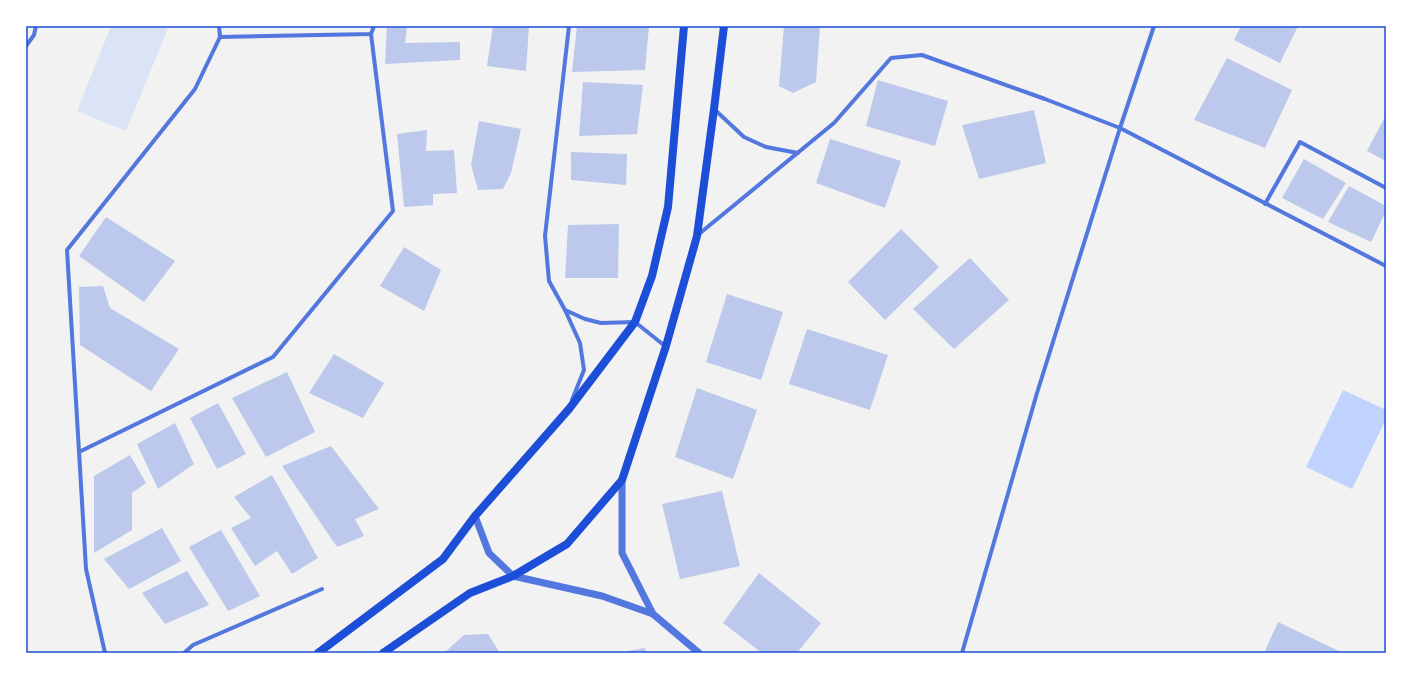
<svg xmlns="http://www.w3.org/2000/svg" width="1412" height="679" font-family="Quicksand,sans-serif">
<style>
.green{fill:#dbe4f7}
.water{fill:#bfd3fe}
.building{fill:#bdc9ec}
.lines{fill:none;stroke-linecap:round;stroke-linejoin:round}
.minor{stroke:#5277de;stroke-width:4}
.tertiary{stroke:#5277de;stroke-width:7}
.secondary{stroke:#1d4ed8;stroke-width:8}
.neatline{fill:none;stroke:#1d4ed8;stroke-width:1.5}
</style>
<rect width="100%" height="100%" fill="#f2f2f2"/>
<!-- green -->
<polygon class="green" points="111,26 169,26 126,131 77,111"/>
<!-- water -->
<polygon class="water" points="1343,390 1386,410 1386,419 1352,489 1306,467"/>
<!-- building -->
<g class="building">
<polygon points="387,26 407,26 405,43 460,42 460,60 385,64"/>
<polygon points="493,26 529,26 526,71 487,66"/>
<polygon points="577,26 649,26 645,70 572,72"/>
<polygon points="784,26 820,26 816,82 793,93 779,86"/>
<polygon points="1241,26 1298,26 1280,63 1234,40"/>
<polygon points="1227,58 1292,90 1265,148 1194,120"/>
<polygon points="878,80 948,101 935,146 866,126"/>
<polygon points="583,82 643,85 637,134 579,136"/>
<polygon points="1034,110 1046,163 979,179 962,125"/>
<polygon points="1386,115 1386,161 1367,151"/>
<polygon points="479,121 521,129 511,173 503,189 478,190 471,165"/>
<polygon points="427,130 426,151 454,150 457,193 433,194 433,205 404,207 397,134"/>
<polygon points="830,139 901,161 885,208 816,183"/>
<polygon points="571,152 627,154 626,185 571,180"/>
<polygon points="1304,159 1346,183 1323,219 1282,198"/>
<polygon points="1349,186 1386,206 1386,211 1371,242 1328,222"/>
<polygon points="106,217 175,261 144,302 79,256"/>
<polygon points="619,224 618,278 565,278 568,225"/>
<polygon points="901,229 939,267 885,320 848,282"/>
<polygon points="404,247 441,270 424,311 380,286"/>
<polygon points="970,258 1009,300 954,349 913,309"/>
<polygon points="103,286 110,308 179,349 151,391 80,345 79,287"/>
<polygon points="727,294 783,312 761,380 706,362"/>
<polygon points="807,329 888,355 870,410 789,384"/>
<polygon points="334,354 384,383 363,418 309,393"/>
<polygon points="287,372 315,432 266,457 232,398"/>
<polygon points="697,388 757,410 733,479 675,457"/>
<polygon points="218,403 246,454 217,469 190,418"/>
<polygon points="175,423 194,464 158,489 137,444"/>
<polygon points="331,446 379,509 355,519 364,536 337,547 282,466"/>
<polygon points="130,455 146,483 132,493 132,530 94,553 94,476"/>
<polygon points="272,475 318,558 292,574 277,551 255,566 231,528 251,518 234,497"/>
<polygon points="722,491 740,566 680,579 662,504"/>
<polygon points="162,528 181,561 129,589 104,559"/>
<polygon points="221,530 260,596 228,611 189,547"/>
<polygon points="187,571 209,605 165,624 142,593"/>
<polygon points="759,573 821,623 797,653 762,653 723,623"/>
<polygon points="1278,622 1343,653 1264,653"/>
<polygon points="488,634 500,653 444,653 464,635"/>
<polygon points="644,648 648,653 626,653 628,651"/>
</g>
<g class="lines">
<!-- minor -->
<g class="minor">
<polyline points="219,26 220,37 371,34 374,26"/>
<polyline points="569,26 545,236 549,281 565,310 580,343 584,370 572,400"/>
<polyline points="1154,26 1120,128 1386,266"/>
<polyline points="26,46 34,35 36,26"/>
<polyline points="714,109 744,137 766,147 798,153"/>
<polyline points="1265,204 1300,142 1386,188"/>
<polyline points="699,234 834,123 891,58 922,55 1045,99 1120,128 1037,393 962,653"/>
<polyline points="565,310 585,319 601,323 635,322 665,346"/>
<polyline points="79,452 273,357 393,211 371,34"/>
<polyline points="105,653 86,569 67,250 195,89 220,37"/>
<polyline points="184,653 193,645 322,589"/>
</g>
<!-- tertiary -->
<g class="tertiary">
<polyline points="622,480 622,553 653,614"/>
<polyline points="475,516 489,553 513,576 602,596 653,614 699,653"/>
</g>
<!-- secondary -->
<g class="secondary">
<polyline points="318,653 443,559 475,516 569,409 635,322 652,276 668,207 684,26"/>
<polyline points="383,653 470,593 513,576 567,544 622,480 666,346 697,236 714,109 724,26"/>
</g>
</g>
<!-- border -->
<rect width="1412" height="679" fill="none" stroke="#ffffff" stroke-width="54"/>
<rect x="27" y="27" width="1358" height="625" class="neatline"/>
</svg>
